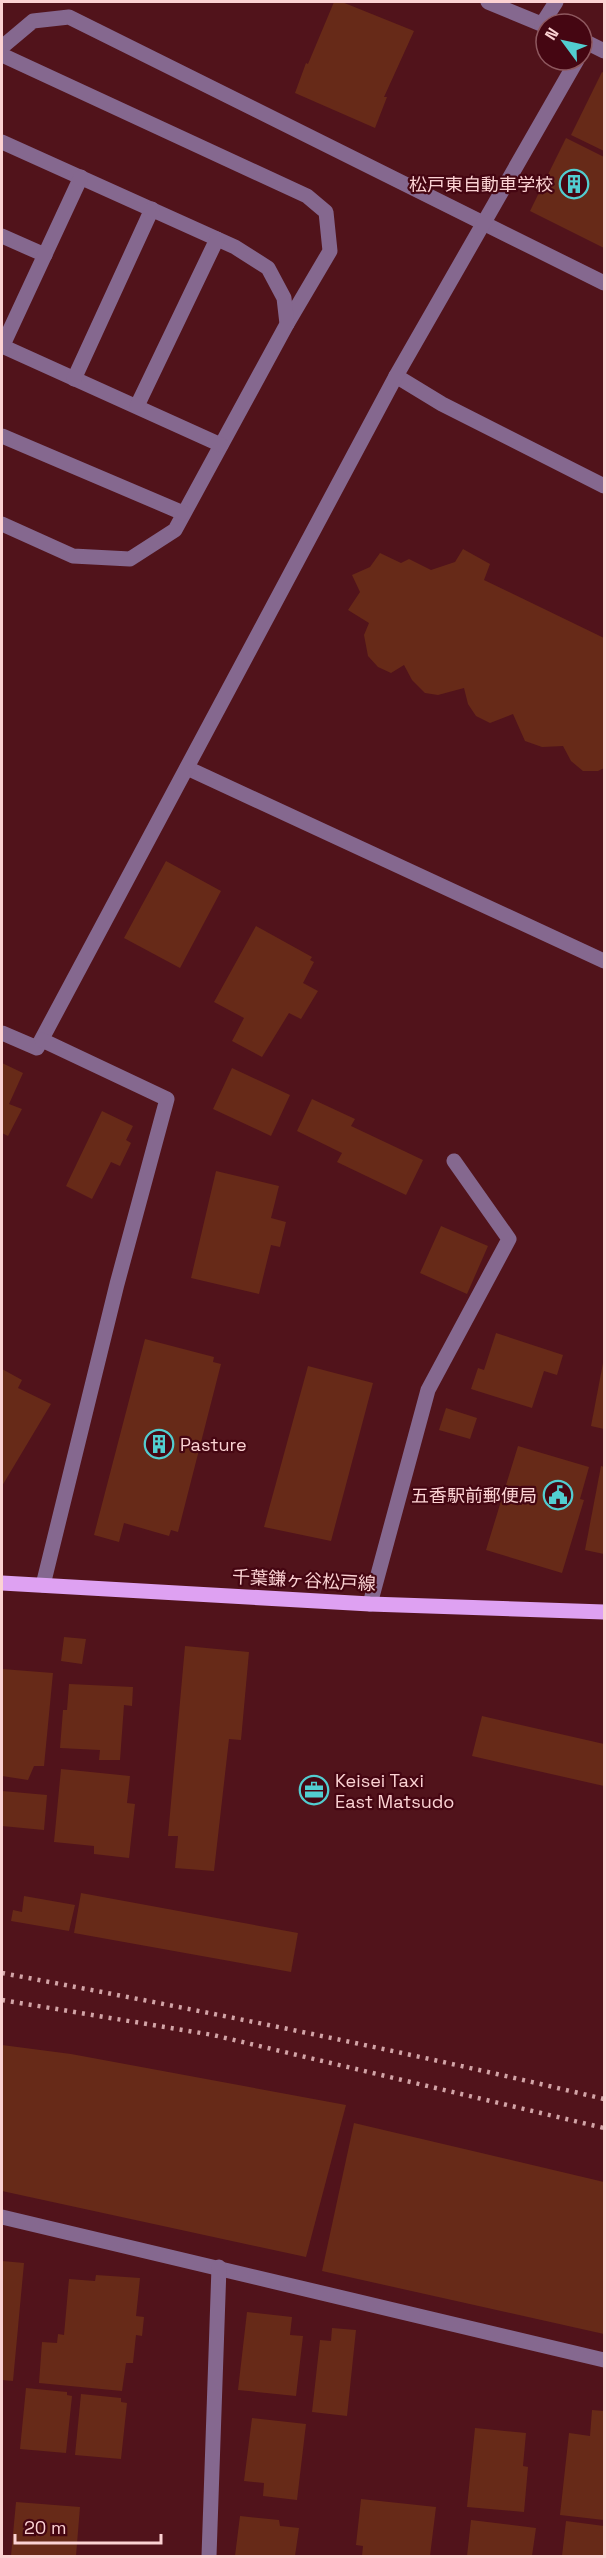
<svg xmlns="http://www.w3.org/2000/svg" width="606" height="2558" font-family="'Space Grotesk','Noto Sans JP',sans-serif">
<style>
.building{fill:#672a18}
.lines{fill:none;stroke-linecap:round;stroke-linejoin:round}
.minor{stroke:#85688f;stroke-width:15}
.major{stroke:#dea1f2;stroke-width:15}
.rail{stroke:#d2a4a7;stroke-width:4.5;stroke-dasharray:3 6;stroke-linecap:butt}
.labels{text-anchor:middle;dominant-baseline:central;stroke-width:4.5;stroke-linejoin:round;paint-order:stroke}
.poi-label{font-size:18px;fill:#fbd2d3;stroke:#450612;text-anchor:end}
.street-label{font-size:18px;fill:#fbd2d3;stroke:#450612}
</style>
<rect width="100%" height="100%" fill="#51131b"/>
<!-- building -->
<g class="building">
<polygon points="334,2 342,2 414,31 384,97 387,97 375,128 295,93 306,63 308,64"/>
<polygon points="602,72 604,73 604,151 571,135"/>
<polygon points="566,138 604,157 604,248 530,211"/>
<polygon points="463,549 490,564 484,580 604,638 604,768 598,771 583,771 571,761 563,746 542,747 525,741 513,714 490,723 476,716 468,704 464,688 438,695 425,693 412,680 404,665 391,673 378,667 368,656 364,635 369,623 348,610 360,592 352,575 370,567 380,553 401,563 409,559 431,570 455,562"/>
<polygon points="166,861 221,891 180,968 124,938"/>
<polygon points="256,926 312,957 310,960 314,962 303,983 318,991 301,1019 289,1013 262,1057 232,1041 244,1018 214,1002"/>
<polygon points="2,1063 23,1073 9,1104 22,1109 8,1136 2,1133"/>
<polygon points="232,1068 290,1095 271,1136 213,1109"/>
<polygon points="312,1099 355,1119 351,1126 423,1160 406,1195 337,1162 342,1153 297,1131"/>
<polygon points="102,1111 133,1126 126,1140 131,1143 120,1166 111,1162 92,1199 66,1186"/>
<polygon points="216,1171 279,1186 271,1218 286,1222 280,1247 271,1245 259,1294 191,1278"/>
<polygon points="441,1226 488,1246 467,1294 420,1273"/>
<polygon points="496,1333 563,1355 557,1375 544,1371 532,1408 471,1389 478,1368 484,1370"/>
<polygon points="145,1339 214,1357 213,1362 221,1364 178,1532 171,1530 169,1536 124,1523 119,1542 94,1535"/>
<polygon points="603,1363 604,1363 604,1429 591,1426"/>
<polygon points="308,1366 373,1383 331,1541 264,1527"/>
<polygon points="2,1369 22,1380 18,1388 51,1404 2,1486"/>
<polygon points="446,1408 477,1418 470,1439 439,1430"/>
<polygon points="518,1446 589,1467 580,1499 584,1500 562,1573 486,1550"/>
<polygon points="601,1466 604,1467 604,1554 585,1550"/>
<polygon points="64,1637 86,1639 82,1664 61,1661"/>
<polygon points="185,1646 249,1652 241,1740 229,1739 214,1871 175,1868 178,1836 168,1836"/>
<polygon points="2,1669 53,1673 44,1766 34,1766 28,1780 2,1776"/>
<polygon points="69,1684 133,1687 132,1706 124,1705 120,1760 99,1760 100,1750 60,1748 63,1710 67,1710"/>
<polygon points="482,1716 604,1744 604,1786 472,1756"/>
<polygon points="61,1769 130,1776 127,1803 135,1804 129,1858 94,1854 94,1846 54,1842"/>
<polygon points="2,1791 47,1795 44,1830 2,1826"/>
<polygon points="81,1893 298,1933 291,1972 74,1933"/>
<polygon points="24,1896 75,1905 69,1931 11,1921 13,1910 22,1912"/>
<polygon points="2,2045 71,2054 346,2105 306,2257 2,2191"/>
<polygon points="354,2123 604,2182 604,2334 322,2271"/>
<polygon points="2,2261 24,2263 13,2381 2,2380"/>
<polygon points="96,2275 140,2278 136,2316 144,2317 142,2336 136,2335 133,2363 126,2363 122,2391 39,2383 42,2342 57,2343 58,2334 64,2335 69,2279 95,2281"/>
<polygon points="247,2312 292,2317 290,2335 303,2336 296,2396 238,2390"/>
<polygon points="332,2328 356,2330 347,2416 312,2412 320,2340 331,2341"/>
<polygon points="26,2388 67,2392 67,2395 72,2396 66,2453 20,2449"/>
<polygon points="81,2394 121,2398 121,2402 127,2403 121,2459 75,2455"/>
<polygon points="592,2410 604,2411 604,2520 560,2515 569,2433 590,2436"/>
<polygon points="252,2418 306,2424 297,2500 263,2496 264,2483 244,2481"/>
<polygon points="475,2428 526,2433 523,2466 528,2467 524,2512 467,2507"/>
<polygon points="361,2499 436,2507 430,2556 362,2556 363,2546 356,2545"/>
<polygon points="16,2502 80,2507 76,2556 11,2556"/>
<polygon points="240,2516 279,2520 280,2526 299,2528 295,2556 235,2556"/>
<polygon points="471,2520 536,2528 532,2556 467,2556"/>
<polygon points="566,2521 604,2526 604,2556 562,2556"/>
</g>
<g class="lines">
<!-- minor -->
<g class="minor">
<polyline points="488,2 546,26"/>
<polyline points="542,24 556,2"/>
<polyline points="582,40 604,51"/>
<polyline points="2,47 33,21 69,17 604,283"/>
<polyline points="2,55 307,196 326,212 330,251 287,324"/>
<polyline points="2,142 235,247 268,268 284,298 287,324 175,530 130,559 73,556 2,524"/>
<polyline points="2,236 45,255"/>
<polyline points="2,346 221,445"/>
<polyline points="2,347 81,177"/>
<polyline points="396,376 442,404 604,486"/>
<polyline points="74,379 152,209"/>
<polyline points="137,406 217,239"/>
<polyline points="2,436 183,513"/>
<polyline points="187,768 604,961"/>
<polyline points="2,1033 37,1048 396,376 577,60"/>
<polyline points="42,1040 167,1099 117,1284 43,1585"/>
<polyline points="370,1604 428,1390 509,1239 454,1161"/>
<polyline points="2,2217 604,2360"/>
<polyline points="209,2556 219,2267"/>
</g>
<!-- major -->
<polyline class="major" points="2,1583 370,1604 604,1612"/>
<!-- rail -->
<g class="rail">
<path d="M2 1973C204 2011 404 2051 604 2099"/>
<polyline points="2,2000 213,2035 604,2128"/>
</g>
</g>
<!-- icons -->
<defs>
<g id="building-ring" transform="scale(1.5)"><circle r="9.5" fill="#450612" stroke="#52cdd0" stroke-width="1.5"/><path d="M-4-6H4V6H1V3H-1V6H-4ZM-2.5-4.3h1.7v1.8h-1.7ZM.8-4.3h1.7v1.8H.8ZM-2.5-1h1.7V.8h-1.7ZM.8-1h1.7V.8H.8Z" fill="#52cdd0"/></g>
<g id="civic-ring" transform="scale(1.5)"><circle r="9.5" fill="#450612" stroke="#52cdd0" stroke-width="1.5"/><path d="M-.6-6.5H3V-4.5H.6V-3L4-1V1h2V6H-6V1h2V-1L-.6-3ZM-1.2 2.5V6h2.4V2.5Z" fill="#52cdd0"/></g>
<g id="office-ring" transform="scale(1.5)"><circle r="9.5" fill="#450612" stroke="#52cdd0" stroke-width="1.5"/><path d="M-6-3h4V-5.5h4V-3h4V5H-6ZM-1-4.5V-3h2v-1.5ZM-6 0V1H6V0Z" fill="#52cdd0"/></g>
</defs>
<g fill-rule="evenodd">
<use href="#building-ring" x="574" y="184"/>
<use href="#building-ring" x="159" y="1444"/>
<use href="#civic-ring" x="558" y="1495"/>
<use href="#office-ring" x="314" y="1790"/>
</g>
<g class="labels">
<!-- poi labels -->
<g class="poi-label">
<text x="553" y="184">松戸東自動車学校</text>
<text x="180" y="1444" text-anchor="start">Pasture</text>
<text x="537" y="1495">五香駅前郵便局</text>
<text x="335" y="1780" text-anchor="start">Keisei Taxi<tspan x="335" dy="21">East Matsudo</tspan></text>
</g>
<!-- street labels -->
<g class="street-label">
<text transform="translate(304 1580) rotate(3)">千葉鎌ヶ谷松戸線</text>
</g>
</g>
<!-- border -->
<rect width="606" height="2558" fill="none" stroke="#fbd2d3" stroke-width="6"/>
<!-- north arrow -->
<g transform="translate(564 42) rotate(303)"><circle r="28" fill="#450612" stroke="#8e585f" stroke-width="1.5"/>
<path d="M0-4.5L10 22L0 15L-10 22Z" fill="#52cdd0"/>
<text y="-9" font-size="16" font-weight="bold" text-anchor="middle" fill="#fbd2d3">N</text>
</g>
<!-- scale -->
<path d="M15 2534v9h146v-9" fill="none" stroke="#fbd2d3" stroke-width="3"/>
<text x="24" y="2534" font-size="18" fill="#fbd2d3" stroke="#450612" stroke-width="4.5" paint-order="stroke">20 m</text>
</svg>
